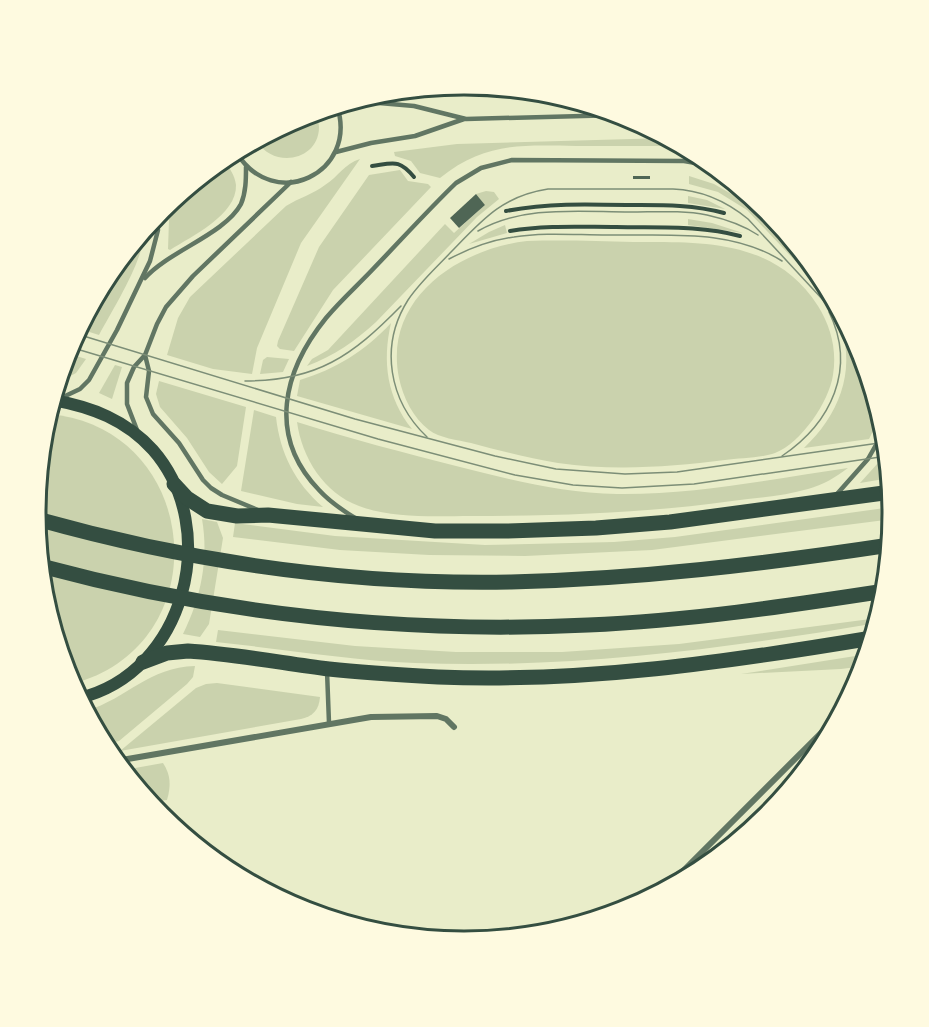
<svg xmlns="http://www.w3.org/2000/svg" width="929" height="1027" font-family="Montserrat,sans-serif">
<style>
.green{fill:#cad2ad}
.building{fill:#4f6655}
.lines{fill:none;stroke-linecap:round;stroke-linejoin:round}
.path{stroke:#344e41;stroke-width:4}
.service{stroke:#617663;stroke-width:4.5}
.minor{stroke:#617663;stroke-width:6}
.secondary{stroke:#344e41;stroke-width:12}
.primary{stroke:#344e41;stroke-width:15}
.tram{stroke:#7c8e77;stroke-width:1.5}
.rim{fill:none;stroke:#344e41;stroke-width:3}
</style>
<rect width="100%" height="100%" fill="#e9edc9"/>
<!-- green -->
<g class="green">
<path d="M316 113C317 117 319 123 319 127 319 161 273 169 257 141L301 117Z"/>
<path d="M667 138 675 143H670V146C639 146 607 146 576 146 522 145 485 142 440 178L420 173 411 161 395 156 394 152 457 144Z"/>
<path d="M224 159C229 168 235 175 236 185 237 215 192 236 170 250L168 249 169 220 165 207Z"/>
<path d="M360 159 301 243 257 348 252 374 213 369 167 355 178 318 190 297 286 206C299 198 313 194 325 185 338 177 345 163 360 159Z"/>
<polygon points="400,170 408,181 428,184 431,187 333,290 294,351 280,349 277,346 278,341 319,247 369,175"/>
<polygon points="689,176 714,184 740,199 833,298 837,305 747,210 718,192 689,184"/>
<path d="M486 191 494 192 499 199 477 217 376 322C355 341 334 356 307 366L312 359 328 350 445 224 454 233 485 205 476 194Z"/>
<polygon points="688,196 707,200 725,209 688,203"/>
<polygon points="688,219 712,223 743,233 688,225"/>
<polygon points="505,225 507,233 469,244 489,232"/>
<path d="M145 230C143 262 114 307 99 335L80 329 108 275Z"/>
<path d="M527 241C562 240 598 241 633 242 703 242 775 239 818 306 831 327 837 350 833 375 829 402 801 443 775 453 761 458 739 458 725 460 670 467 613 471 558 463 529 458 500 451 471 443 458 440 439 438 429 430 413 418 403 397 399 378 383 299 458 249 527 241Z"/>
<path d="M391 323C382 362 387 398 412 429L297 396 300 380C336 369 365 351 391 323Z"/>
<path d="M841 327 861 350 879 411 875 427 869 439 804 448C838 416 856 373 841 327Z"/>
<polygon points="67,353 86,359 76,373 59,382"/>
<polygon points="267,357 289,359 283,372 260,374 263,360"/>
<polygon points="115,365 122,367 112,399 99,393"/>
<polygon points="159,381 246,407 237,466 222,484 209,472 187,438 160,407 156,394"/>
<path d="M254 410 276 417C280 453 295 483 323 507L297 504 241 491Z"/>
<path d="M49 414C202 428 221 645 72 684L44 597 36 513 44 430Z"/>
<path d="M297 422C351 439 405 453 460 467 512 480 563 493 617 494 695 495 771 479 848 468 836 477 823 485 808 489 784 496 757 498 732 501 645 513 559 516 472 516 436 516 394 519 359 506 324 493 302 458 297 422Z"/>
<polygon points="888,462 890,478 860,483 878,463"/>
<polygon points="892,507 893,519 652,550 525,556 429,555 340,550 233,537 235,523 335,536 485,545 614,542 675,537"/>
<path d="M202 519 217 522 223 538 209 624 200 637 183 634C201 598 209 559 202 519Z"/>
<path d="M878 618 877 623C724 649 570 669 415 663 349 660 282 649 216 642L218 630 355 646 456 652H562L679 644Z"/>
<polygon points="868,654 864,666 841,669 741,674"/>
<path d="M195 666 193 677 187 684 119 741 105 745 86 711C128 698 149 667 195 666Z"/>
<path d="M217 683 320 697C319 710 313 716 301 719L120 751 196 688 206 684Z"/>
<path d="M163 763C171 775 171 786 167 800L150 802 124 770Z"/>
</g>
<!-- building -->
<g class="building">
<rect x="633" y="176" width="17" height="3"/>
<polygon points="476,194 485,205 459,228 450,218"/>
</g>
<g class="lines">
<!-- path -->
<g class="path">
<path d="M372 166C394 163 399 159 414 177"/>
<path d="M506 211C547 203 586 204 627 205 659 205 692 204 724 213"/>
<path d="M510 231C545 225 581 227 616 227 658 228 700 225 740 236"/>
</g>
<!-- service -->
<g class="service">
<polyline points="356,101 414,106 466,119 620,115"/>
<path d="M236 152C274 214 359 173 337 106"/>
<polyline points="336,152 371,143 415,136 464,119"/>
<polyline points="757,202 785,232"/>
<path d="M145 278C169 251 225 234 241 204 246 192 246 179 246 167"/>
<polyline points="145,355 149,371 146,397 153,414 179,443 203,480 211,488 222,495 258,510"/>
<polyline points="61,398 80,389 89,380 117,330 150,261 158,230 156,217"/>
<polyline points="137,430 127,404 127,383 134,367 145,355 157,324 166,307 193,276 291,182"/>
<polyline points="837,494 868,459 885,429"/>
<path d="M355 518C342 510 329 501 319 490 267 436 283 371 326 318 341 300 358 285 374 268 401 240 428 210 456 183L481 168 512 160 684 161 707 165 719 170"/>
<polyline points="327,671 329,723"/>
</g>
<!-- minor -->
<g class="minor">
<polyline points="116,761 371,717 437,716 446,719 454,727"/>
<polyline points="664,890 843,711"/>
</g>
<!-- secondary -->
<path class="secondary" d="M53 400C92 407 126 420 153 450 222 529 185 673 79 698"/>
<!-- primary -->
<g class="primary">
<polyline points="174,484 187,498 207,511 237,516 268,515 435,531 508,531 596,528 670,522 891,492"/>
<path d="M37 519C190 562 352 585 511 582 639 579 764 564 890 545"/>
<path d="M41 566C219 614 404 634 588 625 688 621 787 606 885 591"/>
<path d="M143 662 167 653 188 651C235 654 282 663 329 669 365 673 401 675 438 677 584 683 728 662 872 638"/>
</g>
<!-- tram -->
<g class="tram">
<path d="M478 231C523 205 579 212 630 212 656 212 682 210 707 215 725 219 743 225 758 235"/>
<path d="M449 259C470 248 491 240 514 237 544 232 576 235 607 235 666 236 730 228 782 261"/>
<polyline points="77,334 355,419 495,456 556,469 625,474 677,472 886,442"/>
<polyline points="70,347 378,439 515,475 573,485 622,488 694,484 887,456"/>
<path d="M245 381C317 381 352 356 401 306"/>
<path d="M427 437C389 401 379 346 408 300 420 282 436 268 451 252 482 220 502 196 548 189H673C702 190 726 201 748 219L849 328"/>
<path d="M782 456C831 423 857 369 829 312"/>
</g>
</g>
<!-- crop -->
<path d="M0 0H929V1027H0ZM46 513a418 418 0 1 1 836 0a418 418 0 1 1-836 0Z" fill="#fefae0" fill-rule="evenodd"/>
<path class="rim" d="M46 513a418 418 0 1 1 836 0a418 418 0 1 1-836 0Z"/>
</svg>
